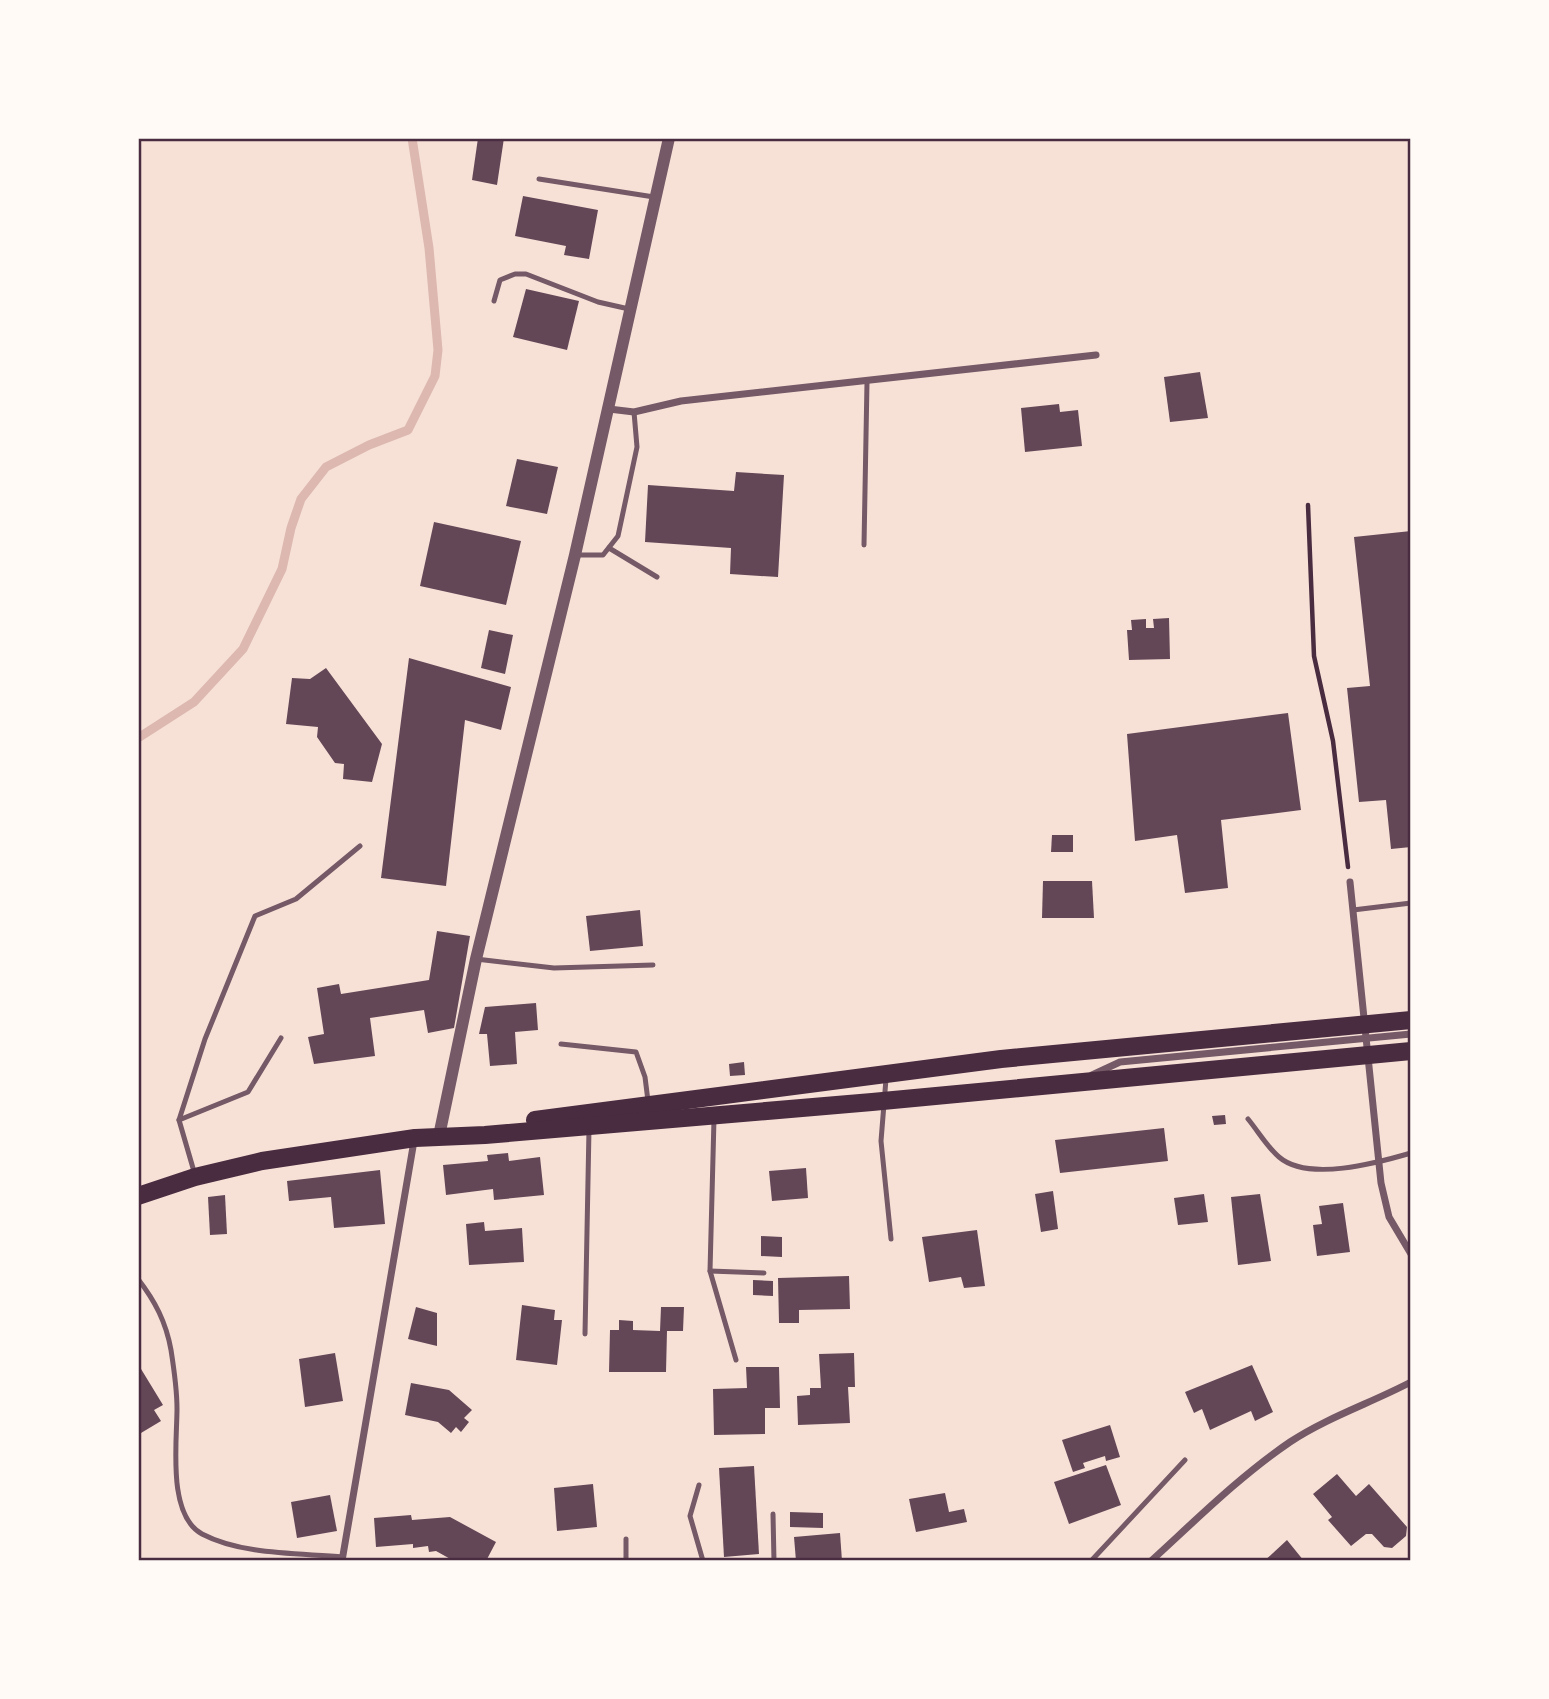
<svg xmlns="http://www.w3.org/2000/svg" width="1549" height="1699" font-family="Figtree,sans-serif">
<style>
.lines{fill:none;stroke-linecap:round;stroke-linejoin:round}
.stream{stroke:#dcb8b0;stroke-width:9}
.building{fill:#644757}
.path{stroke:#4a2c40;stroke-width:4.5}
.service{stroke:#755966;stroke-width:5}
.minor{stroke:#755966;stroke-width:7}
.tertiary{stroke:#755966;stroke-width:12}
.primary{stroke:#4a2c40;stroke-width:18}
.neatline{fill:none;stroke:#4a2c40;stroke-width:2.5}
</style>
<rect width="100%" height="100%" fill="#f7e1d7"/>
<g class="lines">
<!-- stream -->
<polyline class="stream" points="138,738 194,702 243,649 282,569 291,528 301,499 326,467 369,445 408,430 435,376 438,350 429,248 412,138"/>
</g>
<!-- building -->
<g class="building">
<polygon points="478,138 504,138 497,185 472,180"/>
<polygon points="523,196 598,210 589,259 564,255 566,246 515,236"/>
<polygon points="526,289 579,301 567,350 513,337"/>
<polygon points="1200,372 1208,418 1170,422 1164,377"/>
<polygon points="1059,404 1060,412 1078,410 1082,446 1025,452 1021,408"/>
<polygon points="517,459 558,467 547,514 506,506"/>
<polygon points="736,472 784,475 778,577 730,574 731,548 645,542 648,485 734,491"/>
<polygon points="434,522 521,541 506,605 420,586"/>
<polygon points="1411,531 1411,847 1391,849 1386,800 1359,802 1347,688 1370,686 1354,537"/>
<polygon points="1169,618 1170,659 1129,660 1127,630 1132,630 1131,620 1146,619 1146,628 1154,628 1153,619"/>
<polygon points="489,630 513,635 505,674 481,668"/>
<polygon points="409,658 511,687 501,730 465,720 446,886 381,878"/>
<polygon points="326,668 382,744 372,782 343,779 344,764 335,763 317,737 318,727 286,724 292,678 310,679"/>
<polygon points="1288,713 1301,810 1221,820 1228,888 1185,893 1177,835 1135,841 1127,734"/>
<polygon points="1052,835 1073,835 1073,852 1051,852"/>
<polygon points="1043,881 1092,881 1094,918 1042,918"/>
<polygon points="640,910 643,946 590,951 586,916"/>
<polygon points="437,931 470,936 454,1028 428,1033 424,1010 370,1018 375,1056 314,1064 308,1037 324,1034 317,988 339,984 341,994 429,980"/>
<polygon points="536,1003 538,1030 515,1032 517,1064 490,1066 487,1034 479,1034 485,1007"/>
<polygon points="744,1062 745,1075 730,1076 729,1064"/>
<polygon points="1225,1115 1226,1124 1214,1125 1212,1116"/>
<polygon points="1164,1128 1168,1161 1060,1173 1055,1140"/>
<polygon points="508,1153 509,1161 540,1157 544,1195 494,1200 493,1189 446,1195 443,1165 488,1161 487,1155"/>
<polygon points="806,1168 808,1198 772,1201 769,1171"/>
<polygon points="380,1170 385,1224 334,1228 331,1197 289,1201 287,1181"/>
<polygon points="1053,1191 1058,1229 1041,1232 1035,1194"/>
<polygon points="1204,1194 1208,1222 1178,1225 1174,1198"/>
<polygon points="1260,1194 1271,1261 1238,1265 1231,1197"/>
<polygon points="225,1195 227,1234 210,1235 208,1197"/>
<polygon points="1343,1203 1350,1252 1317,1256 1313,1225 1322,1224 1319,1206"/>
<polygon points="484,1222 485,1231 522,1228 524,1262 469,1265 466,1224"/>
<polygon points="977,1230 985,1286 964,1288 961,1277 929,1282 922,1237"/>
<polygon points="761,1236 782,1237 782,1257 761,1256"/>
<polygon points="849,1276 850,1309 799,1310 799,1323 779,1323 778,1278"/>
<polygon points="753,1280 773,1281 773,1296 753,1295"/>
<polygon points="522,1305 555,1310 554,1320 562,1320 557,1365 516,1360"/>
<polygon points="416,1307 437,1313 437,1346 408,1339"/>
<polygon points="661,1307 684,1307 683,1331 667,1331 666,1372 609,1372 610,1330 619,1330 619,1320 633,1321 633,1330 660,1331"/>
<polygon points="335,1353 343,1401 305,1407 299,1359"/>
<polygon points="854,1353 855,1387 848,1387 850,1423 798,1425 797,1396 810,1395 810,1388 821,1388 819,1354"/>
<polygon points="138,1364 163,1405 154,1410 161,1421 141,1433 138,1428"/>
<polygon points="1252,1365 1273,1412 1255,1421 1251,1411 1210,1430 1202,1409 1194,1413 1185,1392"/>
<polygon points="746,1367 779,1367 780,1408 765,1408 765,1434 714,1435 713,1389 747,1388"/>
<polygon points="411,1383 449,1390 472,1410 464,1418 469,1422 461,1432 456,1427 451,1433 438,1422 405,1415"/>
<polygon points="1110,1425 1120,1457 1106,1461 1105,1456 1083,1463 1085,1468 1073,1472 1062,1440"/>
<polygon points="1106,1465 1121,1505 1069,1524 1054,1482"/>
<polygon points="754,1466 759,1554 724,1557 719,1468"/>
<polygon points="1337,1474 1356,1496 1369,1484 1407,1527 1406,1536 1392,1548 1384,1547 1372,1534 1366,1534 1351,1546 1328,1520 1332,1517 1313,1494"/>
<polygon points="593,1484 597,1527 557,1531 554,1488"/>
<polygon points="945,1493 949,1512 964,1509 967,1522 916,1532 909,1499"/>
<polygon points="330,1495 337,1531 297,1538 291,1502"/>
<polygon points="790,1512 823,1513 823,1528 790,1527"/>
<polygon points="411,1515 412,1520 450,1517 496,1542 486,1561 454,1561 436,1551 429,1552 428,1546 413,1548 413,1544 376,1547 374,1518"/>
<polygon points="840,1533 842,1561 796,1561 794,1537"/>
<polygon points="1287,1540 1304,1561 1264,1561 1273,1553"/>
</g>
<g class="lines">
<!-- path -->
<polyline class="path" points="1308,505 1314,656 1333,741 1348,867"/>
<!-- service -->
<g class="service">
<polyline points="539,179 654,197"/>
<polyline points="494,301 500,280 515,274 526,274 598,302 629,309"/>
<polyline points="864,545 867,382"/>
<polyline points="609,548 657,577"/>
<polyline points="575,555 603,555 618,536 637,447 634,412"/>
<polyline points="1353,910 1411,903"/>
<polyline points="476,959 554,968 653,965"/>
<polyline points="561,1044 636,1052 645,1077 648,1101"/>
<polyline points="886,1079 881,1141 891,1239"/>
<polyline points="714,1119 710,1271 736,1360"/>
<path d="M1248 1119C1258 1131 1267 1147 1279 1157 1308 1182 1377 1163 1411 1153"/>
<polyline points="179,1120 248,1092 281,1038"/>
<polyline points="195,1175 179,1120 205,1039 255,916 296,899 360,846"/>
<polyline points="710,1271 764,1273"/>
<path d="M138 1279C155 1301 166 1322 171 1350 174 1369 177 1390 177 1409 177 1442 167 1515 202 1534 242 1555 298 1553 343 1557"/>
<polyline points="585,1334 589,1129"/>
<polyline points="699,1485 690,1516 703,1561"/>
<polyline points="773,1514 774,1561"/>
<polyline points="626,1561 626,1539"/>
<polyline points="1091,1561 1185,1460"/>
</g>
<!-- minor -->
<g class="minor">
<polyline points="609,409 634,412 681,401 1096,355"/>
<polyline points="1350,882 1381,1183 1389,1217 1411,1254"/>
<polyline points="1092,1075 1120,1062 1411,1034"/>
<polyline points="342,1561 414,1141"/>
<path d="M1151 1561C1196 1520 1240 1476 1290 1442 1328 1417 1371 1403 1411 1382"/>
</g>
<!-- tertiary -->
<polyline class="tertiary" points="439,1136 476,959 575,555 669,138"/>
<!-- primary -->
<g class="primary">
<polyline points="535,1120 1001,1059 1411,1020"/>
<polyline points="138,1196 195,1177 262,1161 415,1138 485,1135 872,1102 1411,1051"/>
</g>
</g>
<!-- border -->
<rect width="1549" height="1699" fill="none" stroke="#fffaf5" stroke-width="280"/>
<rect x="140" y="140" width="1269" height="1419" class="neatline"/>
</svg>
